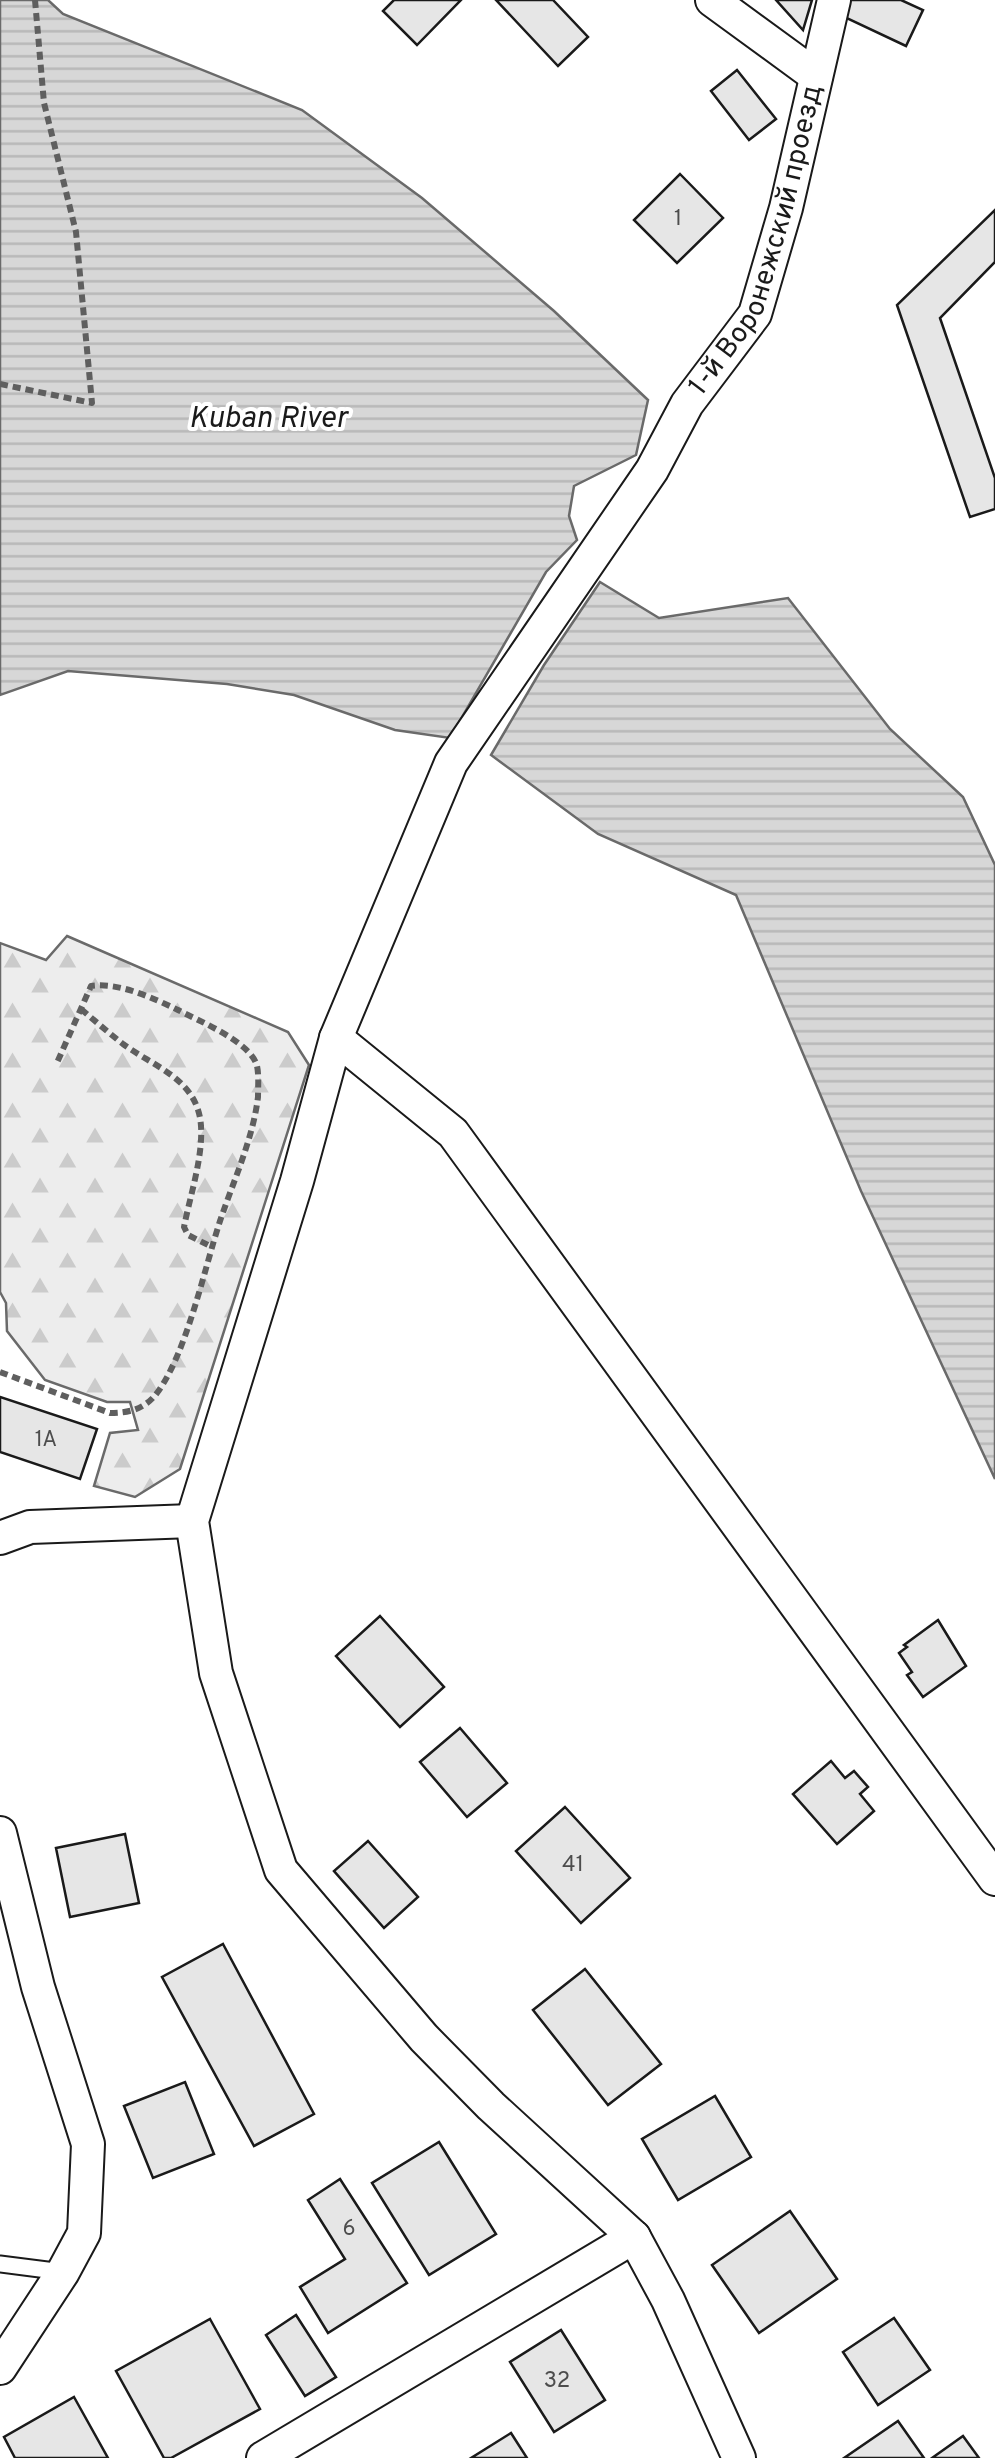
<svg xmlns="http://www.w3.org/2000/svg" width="995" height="2458" font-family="Overpass,sans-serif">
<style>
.forest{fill:url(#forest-firs);stroke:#6a6a6a;stroke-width:2.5}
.water{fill:url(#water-rules);stroke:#6a6a6a;stroke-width:2.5}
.building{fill:#e6e6e6;stroke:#1a1a1a;stroke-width:2.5}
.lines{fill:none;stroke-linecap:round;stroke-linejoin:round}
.lane-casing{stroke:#1a1a1a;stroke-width:19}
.street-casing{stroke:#1a1a1a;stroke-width:36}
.path{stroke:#5f5f5f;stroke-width:6;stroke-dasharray:8 5;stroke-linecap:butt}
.lane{stroke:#fff;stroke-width:15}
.street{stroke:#fff;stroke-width:32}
.labels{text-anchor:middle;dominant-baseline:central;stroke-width:8;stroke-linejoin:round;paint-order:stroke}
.number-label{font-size:22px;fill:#4d4d4d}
.street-label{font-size:28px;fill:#1a1a1a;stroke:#fff}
.water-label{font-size:30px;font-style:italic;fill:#1a1a1a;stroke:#fff}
</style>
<defs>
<pattern id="forest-firs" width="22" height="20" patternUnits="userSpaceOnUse" patternTransform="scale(2.5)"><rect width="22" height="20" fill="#ededed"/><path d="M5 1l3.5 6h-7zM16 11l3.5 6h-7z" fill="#cbcbcb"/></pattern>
<pattern id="water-rules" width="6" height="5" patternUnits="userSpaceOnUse" patternTransform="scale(2.5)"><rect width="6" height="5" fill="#d7d7d7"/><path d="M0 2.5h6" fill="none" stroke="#b8b8b8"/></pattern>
</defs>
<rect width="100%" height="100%" fill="#fff"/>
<!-- forest -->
<polygon class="forest" points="67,936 288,1032 309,1065 180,1469 135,1497 94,1486 110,1433 138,1430 130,1402 107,1402 45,1380 7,1331 6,1303 0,1292 0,943 46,960"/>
<!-- water -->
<g class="water">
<polygon points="0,0 48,0 63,14 302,110 422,198 554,311 648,400 636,455 574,486 569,516 577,540 546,572 450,738 395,730 294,695 227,684 68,671 0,695"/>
<polygon points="600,582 659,618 788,598 890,729 963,797 995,865 995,1479 861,1191 736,895 598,834 491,755 544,665"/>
</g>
<!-- building -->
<g class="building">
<polygon points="394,0 461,0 417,45 383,11"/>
<polygon points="496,0 553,0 588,37 558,66"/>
<polygon points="776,0 812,0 803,30"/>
<polygon points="847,0 901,0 923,10 906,46 840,15"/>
<polygon points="737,70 776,119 749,140 711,91"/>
<polygon points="680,174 723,218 677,263 634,220"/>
<polygon points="995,210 995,262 940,318 995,478 995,509 970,517 897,305"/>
<polygon points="0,1397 97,1429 80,1479 0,1452"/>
<polygon points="380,1616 444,1687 400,1727 336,1656"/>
<polygon points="938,1620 966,1666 923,1697 907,1675 912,1672 899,1653 907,1647 904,1645"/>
<polygon points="460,1728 507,1783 467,1817 420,1762"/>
<polygon points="831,1761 845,1778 854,1771 868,1787 860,1794 874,1811 837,1844 793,1794"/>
<polygon points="565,1807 630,1878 581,1923 516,1851"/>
<polygon points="125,1834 139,1903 70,1917 56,1848"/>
<polygon points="368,1841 418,1897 384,1928 334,1871"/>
<polygon points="223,1944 314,2114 254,2146 162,1977"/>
<polygon points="585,1969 661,2064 608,2105 533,2010"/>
<polygon points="185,2082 214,2154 153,2178 124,2106"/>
<polygon points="715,2096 751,2157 678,2200 642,2139"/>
<polygon points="439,2142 496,2234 429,2275 372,2183"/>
<polygon points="340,2179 407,2283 328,2333 300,2287 345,2259 308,2200"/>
<polygon points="790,2211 837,2279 759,2333 712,2265"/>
<polygon points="296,2315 336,2377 305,2396 266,2335"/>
<polygon points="894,2318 930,2370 878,2405 843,2352"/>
<polygon points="210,2319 260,2409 171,2458 164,2458 116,2371"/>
<polygon points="561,2330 605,2400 554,2432 510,2362"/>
<polygon points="74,2397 108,2458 15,2458 4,2437"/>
<polygon points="898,2421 924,2458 844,2458"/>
<polygon points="511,2433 527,2458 471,2458"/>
<polygon points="963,2436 979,2458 932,2458"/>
</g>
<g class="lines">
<!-- lane casing -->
<g class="lane-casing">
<polyline id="lane" points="0,2264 63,2272"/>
</g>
<!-- street casing -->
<g class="street-casing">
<g id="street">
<polyline points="712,0 816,76"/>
<polyline points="336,1038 453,1133 995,1879"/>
<polyline points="0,1538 30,1527 192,1521"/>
<polyline points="0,1833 38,1987 88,2144 84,2233 63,2272 0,2368"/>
<polyline points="263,2458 634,2237"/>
<path id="s1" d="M739 2458 668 2300 634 2237 491 2106 424 2038 281 1870 216 1673 192 1521 297 1181 336 1038 451 763 652 470 687 404 755 314 786 208 834 0"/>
</g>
</g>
<!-- path -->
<g class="path">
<polyline points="0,384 92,403 76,232 44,103 35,0"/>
<path d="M81 1009C95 1021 109 1033 123 1044 154 1067 198 1079 201 1126 203 1158 190 1196 184 1227L188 1235 212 1247"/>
<path d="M0 1372 110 1413C129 1413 145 1409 157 1393 187 1352 204 1270 220 1221 233 1182 253 1139 258 1097 258 1089 259 1075 257 1066 251 1042 199 1021 178 1010 153 998 119 982 91 986L56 1065"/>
</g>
<!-- lane -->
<use href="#lane" class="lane"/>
<!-- street -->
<use href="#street" class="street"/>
</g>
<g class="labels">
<!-- number labels -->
<g class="number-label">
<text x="678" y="219">1</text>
<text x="46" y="1440">1А</text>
<text x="573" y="1865">41</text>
<text x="349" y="2229">6</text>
<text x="557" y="2381">32</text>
</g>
<!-- street labels -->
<g class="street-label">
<text stroke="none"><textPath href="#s1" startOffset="2530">1-й Воронежский проезд</textPath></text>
</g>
<!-- water labels -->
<g class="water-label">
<text x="268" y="419">Kuban River</text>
</g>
</g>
</svg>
